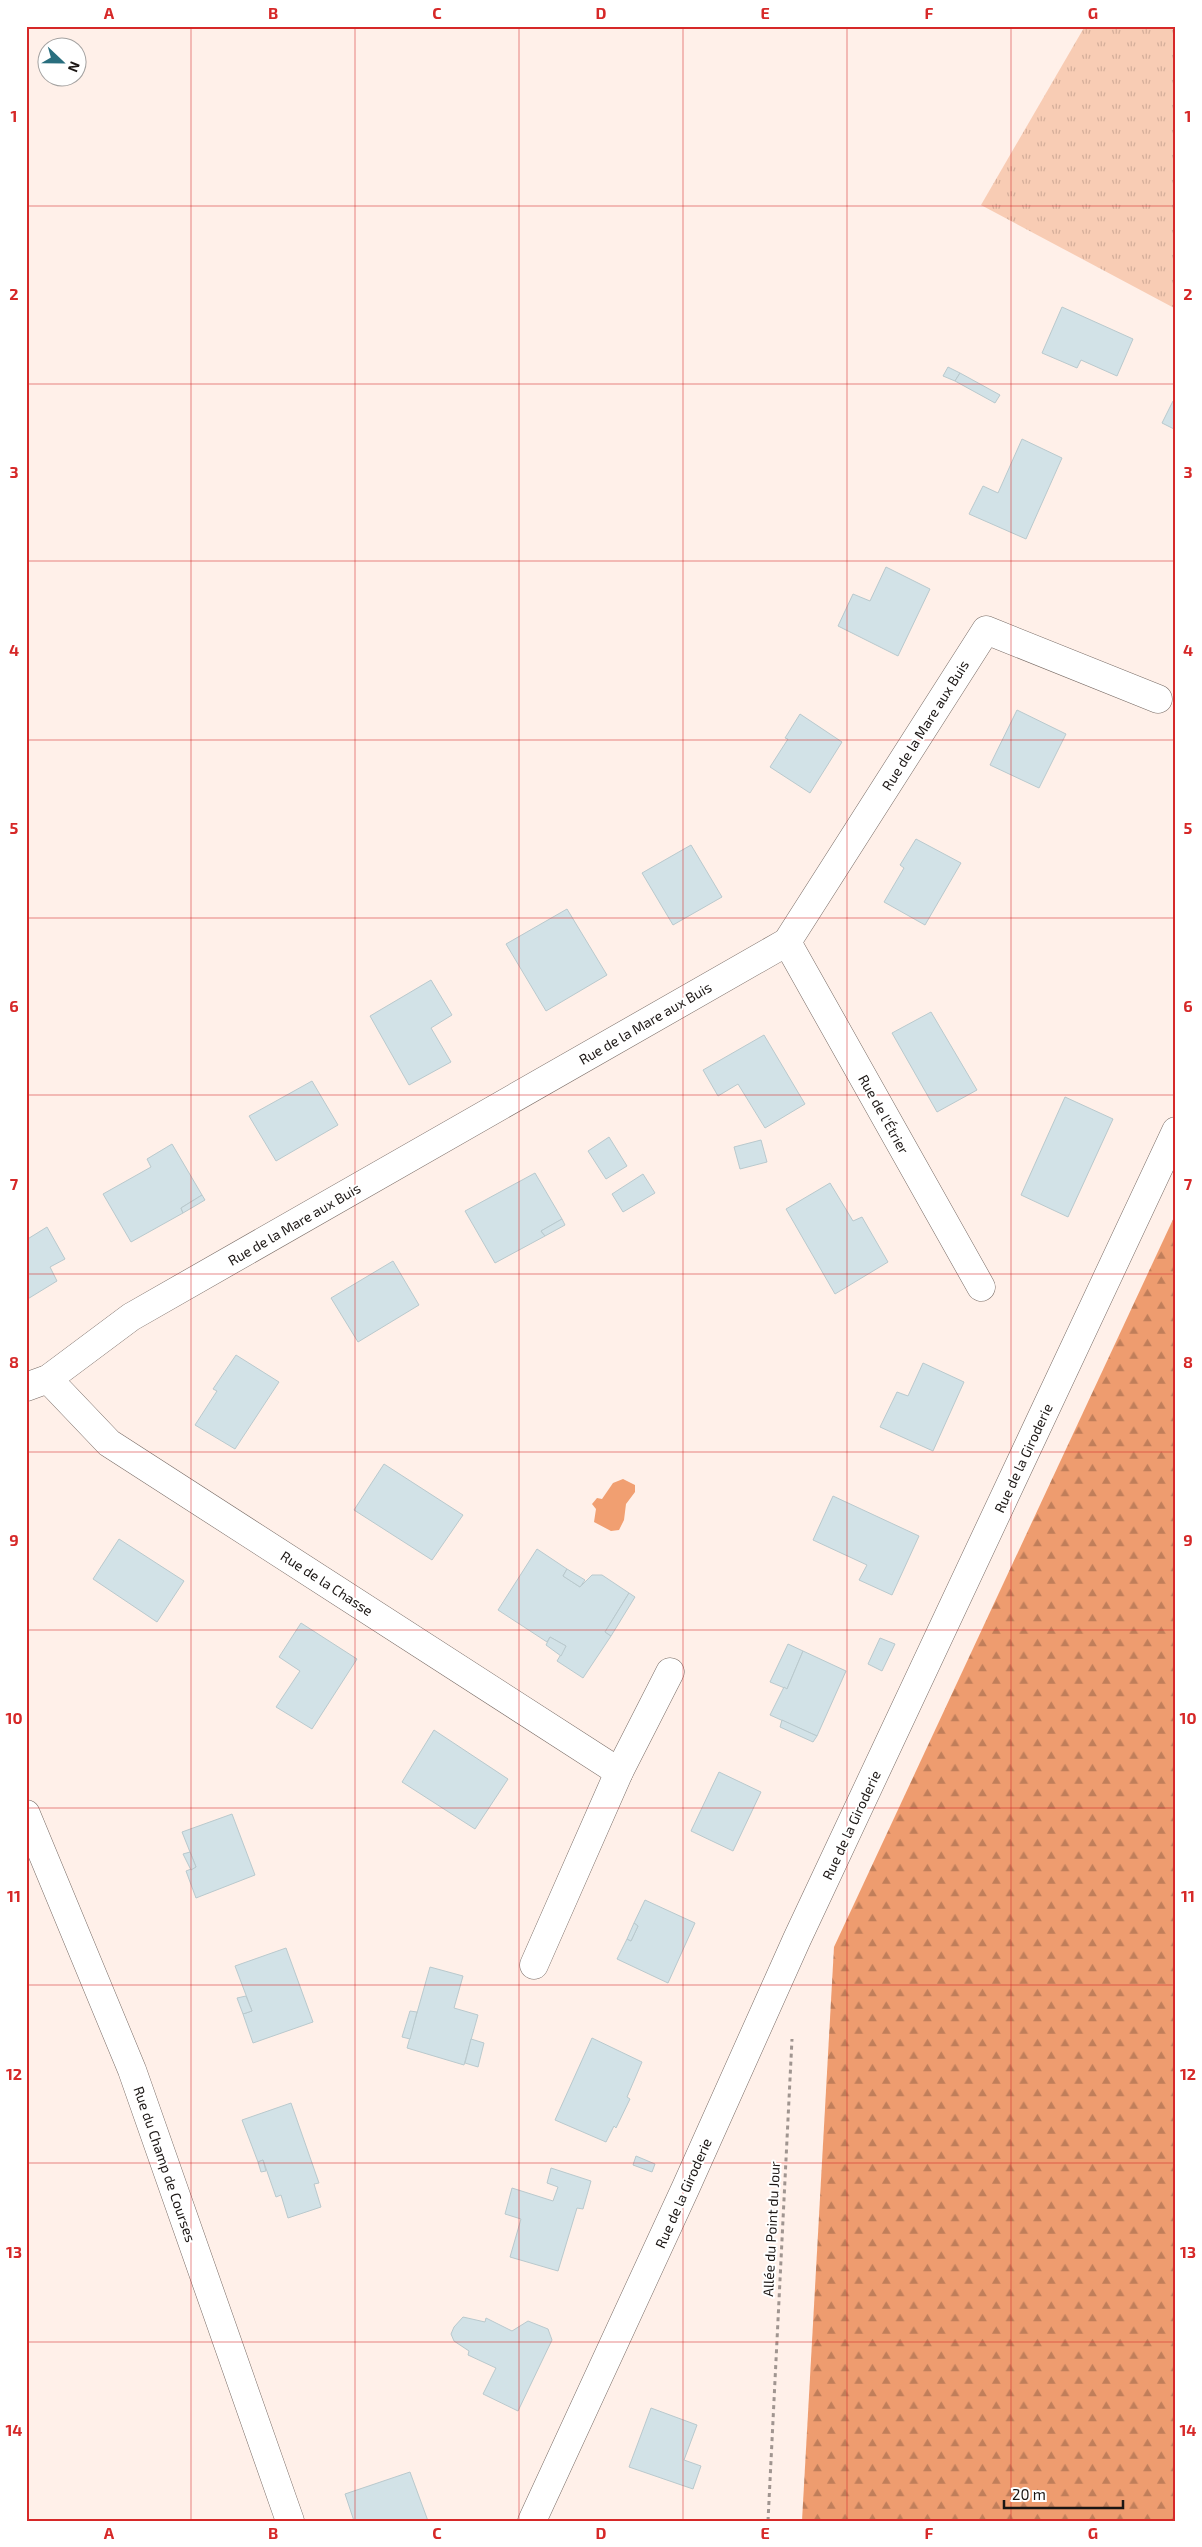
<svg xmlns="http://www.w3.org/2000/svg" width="1202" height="2547" font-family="'Exo 2',sans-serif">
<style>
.grass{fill:url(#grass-tufts)}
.forest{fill:url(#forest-firs)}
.water{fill:#f19f71}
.building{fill:#d2e2e7;stroke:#b9c9cd}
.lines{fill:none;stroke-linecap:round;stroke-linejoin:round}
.minor-casing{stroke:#786b65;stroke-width:29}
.path{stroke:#a09590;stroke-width:3;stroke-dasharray:4 4;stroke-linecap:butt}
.minor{stroke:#fff;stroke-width:28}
.grid{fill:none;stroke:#d62828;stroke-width:1;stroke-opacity:0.55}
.labels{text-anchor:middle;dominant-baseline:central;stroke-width:4;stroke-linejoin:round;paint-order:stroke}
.street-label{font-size:14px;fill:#1b1614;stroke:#fff}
.neatline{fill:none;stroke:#d62828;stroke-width:2}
.grid-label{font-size:16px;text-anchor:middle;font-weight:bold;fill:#d62828}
</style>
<defs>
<pattern id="grass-tufts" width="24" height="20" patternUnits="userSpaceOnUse" patternTransform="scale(1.25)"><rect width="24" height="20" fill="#f8ccb4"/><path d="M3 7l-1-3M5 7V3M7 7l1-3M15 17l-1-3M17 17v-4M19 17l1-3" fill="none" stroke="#d4ae9a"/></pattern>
<pattern id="forest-firs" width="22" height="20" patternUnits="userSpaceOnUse" patternTransform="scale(1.25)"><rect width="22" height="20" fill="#ee9c6f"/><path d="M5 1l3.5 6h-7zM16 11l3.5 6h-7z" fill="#c07e5a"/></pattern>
</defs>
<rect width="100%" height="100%" fill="#fff0e9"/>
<!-- grass -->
<polygon class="grass" points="1085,26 1176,26 1176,309 981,205"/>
<!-- forest -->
<polygon class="forest" points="1176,1213 1176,2521 802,2521 834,1947"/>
<!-- water -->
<polygon class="water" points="623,1479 635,1485 635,1492 626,1504 624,1520 619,1530 611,1531 594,1522 596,1509 592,1504 597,1498 602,1499 613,1483"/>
<!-- building -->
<g class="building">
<polygon points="1062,307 1133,339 1117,376 1081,360 1077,368 1042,353"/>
<polygon points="948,367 960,373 955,381 943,376"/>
<polygon points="960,373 1000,395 995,403 955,381"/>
<polygon points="1173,401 1176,403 1176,430 1162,423"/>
<polygon points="1022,439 1062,458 1026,539 969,514 983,486 998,493"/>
<polygon points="886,567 930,589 898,656 838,626 853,594 870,601"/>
<polygon points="1017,710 1066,734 1039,788 990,765"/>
<polygon points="800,714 842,742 810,793 770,767 788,739 785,738"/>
<polygon points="916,839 961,863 925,925 884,902 904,868 900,865"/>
<polygon points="691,845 722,897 673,925 642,873"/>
<polygon points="567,909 607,975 546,1011 506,944"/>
<polygon points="431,980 452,1015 431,1028 451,1062 409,1085 370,1016"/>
<polygon points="931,1012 977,1090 937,1112 892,1033"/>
<polygon points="764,1035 805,1104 765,1128 738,1084 718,1096 703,1070"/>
<polygon points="312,1081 338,1125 276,1161 249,1116"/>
<polygon points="1065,1097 1113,1119 1068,1217 1021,1195"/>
<polygon points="609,1137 627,1166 606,1179 588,1151"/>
<polygon points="761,1140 767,1162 740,1169 734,1147"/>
<polygon points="172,1144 202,1195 181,1208 183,1213 131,1242 103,1194 151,1167 147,1159"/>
<polygon points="535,1173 562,1219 541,1231 545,1236 495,1263 465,1211"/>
<polygon points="643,1174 655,1193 623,1212 612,1194"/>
<polygon points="830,1183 853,1221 862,1217 888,1262 835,1294 786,1209"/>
<polygon points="202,1195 205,1200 183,1213 181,1208"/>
<polygon points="562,1219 565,1225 545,1236 541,1231"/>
<polygon points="47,1227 65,1259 50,1267 57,1281 26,1300 26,1240"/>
<polygon points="393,1261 419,1305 358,1342 331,1298"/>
<polygon points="236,1355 279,1382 235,1449 195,1425 217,1391 213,1389"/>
<polygon points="923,1363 964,1382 933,1451 880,1427 897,1392 908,1396"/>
<polygon points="384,1464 463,1515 432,1560 354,1510"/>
<polygon points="833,1496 919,1536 892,1595 859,1580 867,1565 813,1540"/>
<polygon points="119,1539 184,1581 157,1622 93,1579"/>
<polygon points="537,1549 567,1569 563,1576 580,1587 592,1575 602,1575 629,1593 605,1632 611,1636 583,1678 557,1661 566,1646 550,1637 547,1642 498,1610"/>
<polygon points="567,1569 585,1580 580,1587 563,1576"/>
<polygon points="629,1593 635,1597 611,1636 605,1632"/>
<polygon points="301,1623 357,1659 312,1729 276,1707 300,1671 279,1657"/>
<polygon points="550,1637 566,1646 561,1656 546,1645"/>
<polygon points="880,1638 895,1644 882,1671 868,1664"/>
<polygon points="788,1644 803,1651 787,1689 770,1682"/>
<polygon points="803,1651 846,1671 817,1736 770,1715 784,1687 787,1689"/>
<polygon points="782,1720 817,1736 813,1742 780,1727"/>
<polygon points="434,1730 508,1779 475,1829 402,1782"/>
<polygon points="719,1772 761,1792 733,1851 691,1831"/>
<polygon points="232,1814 255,1875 196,1898 186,1871 196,1867 182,1832"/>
<polygon points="190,1852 196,1867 191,1870 183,1854"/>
<polygon points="645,1900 695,1923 668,1983 617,1959 627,1939 631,1941 638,1926 634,1923"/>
<polygon points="634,1923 638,1926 631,1941 627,1939"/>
<polygon points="286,1948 313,2022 253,2043 243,2014 252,2011 235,1966"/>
<polygon points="430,1967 463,1976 454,2008 478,2015 464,2065 407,2048"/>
<polygon points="246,1996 252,2011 243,2014 237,1998"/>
<polygon points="410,2011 417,2012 410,2039 402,2037"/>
<polygon points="592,2038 642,2062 627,2097 630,2099 616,2128 614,2126 606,2142 555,2120"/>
<polygon points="471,2039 484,2043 478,2067 465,2063"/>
<polygon points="291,2103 319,2183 314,2184 321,2207 288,2218 281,2195 276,2197 263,2160 258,2162 242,2120"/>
<polygon points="636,2156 655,2164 652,2172 633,2165"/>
<polygon points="263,2160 266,2171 261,2172 258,2162"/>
<polygon points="551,2168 591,2181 583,2209 577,2208 558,2271 510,2257 521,2219 505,2214 512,2188 553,2201 558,2187 547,2183"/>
<polygon points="463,2317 485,2322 486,2318 512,2331 528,2321 548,2329 552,2340 518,2411 483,2394 496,2368 468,2355 469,2351 454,2341 451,2334 454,2327"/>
<polygon points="651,2408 697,2425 684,2460 701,2466 693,2489 629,2467"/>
<polygon points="410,2472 428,2521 354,2521 345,2494"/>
</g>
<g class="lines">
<!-- minor casing -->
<g class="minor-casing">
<g id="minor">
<polyline points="787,942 981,1287"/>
<polyline points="48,1379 109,1443 619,1772"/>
<polyline points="26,1387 48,1379 131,1317 787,942 986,630 1158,699"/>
<polyline points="26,1814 132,2070 290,2521"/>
<polyline points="534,1965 619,1772 670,1672"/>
<polyline points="532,2521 686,2187 797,1939 1176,1131"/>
</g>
</g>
<!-- path -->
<polyline class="path" points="768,2521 792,2039"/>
<!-- minor -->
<use href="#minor" class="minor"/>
</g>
<!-- grid -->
<path class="grid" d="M191 26V2521M355 26V2521M519 26V2521M683 26V2521M847 26V2521M1011 26V2521M26 206H1176M26 384H1176M26 561H1176M26 740H1176M26 918H1176M26 1095H1176M26 1274H1176M26 1452H1176M26 1630H1176M26 1808H1176M26 1985H1176M26 2163H1176M26 2342H1176"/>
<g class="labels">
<!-- street labels -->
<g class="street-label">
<text transform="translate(925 725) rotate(-58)">Rue de la Mare aux Buis</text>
<text transform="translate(645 1023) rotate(-30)">Rue de la Mare aux Buis</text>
<text transform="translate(884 1114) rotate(61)">Rue de l'Étrier</text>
<text transform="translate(294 1224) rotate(-30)">Rue de la Mare aux Buis</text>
<text transform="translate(1023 1458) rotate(-65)">Rue de la Giroderie</text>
<text transform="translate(327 1583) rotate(33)">Rue de la Chasse</text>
<text transform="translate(851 1825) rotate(-65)">Rue de la Giroderie</text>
<text transform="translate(165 2164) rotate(71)">Rue du Champ de Courses</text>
<text transform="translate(683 2193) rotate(-66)">Rue de la Giroderie</text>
<text transform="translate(771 2229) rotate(-87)">Allée du Point du Jour</text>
</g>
</g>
<!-- border -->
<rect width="1202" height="2547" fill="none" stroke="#ffffff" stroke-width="55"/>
<!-- north arrow -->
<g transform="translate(62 62) rotate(112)"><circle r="24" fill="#ffffff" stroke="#a4a2a1"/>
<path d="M0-4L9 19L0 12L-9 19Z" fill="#296e7e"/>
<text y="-8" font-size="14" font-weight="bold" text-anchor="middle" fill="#1b1614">N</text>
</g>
<!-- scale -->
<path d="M1004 2500v8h119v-8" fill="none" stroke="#1b1614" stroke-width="2.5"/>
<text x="1012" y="2500" font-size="15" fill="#1b1614" stroke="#ffffff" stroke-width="4" paint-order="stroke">20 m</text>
<rect x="28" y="28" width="1146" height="2492" class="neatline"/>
<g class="grid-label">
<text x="109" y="19">A</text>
<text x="273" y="19">B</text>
<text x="437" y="19">C</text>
<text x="601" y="19">D</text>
<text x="765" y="19">E</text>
<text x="929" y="19">F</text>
<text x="1093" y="19">G</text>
<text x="14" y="122">1</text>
<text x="1188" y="122">1</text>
<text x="14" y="300">2</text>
<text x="1188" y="300">2</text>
<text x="14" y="478">3</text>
<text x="1188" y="478">3</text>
<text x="14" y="656">4</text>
<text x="1188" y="656">4</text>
<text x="14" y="834">5</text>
<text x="1188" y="834">5</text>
<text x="14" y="1012">6</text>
<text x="1188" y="1012">6</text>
<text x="14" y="1190">7</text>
<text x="1188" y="1190">7</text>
<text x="14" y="1368">8</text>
<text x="1188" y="1368">8</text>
<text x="14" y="1546">9</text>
<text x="1188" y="1546">9</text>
<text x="14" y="1724">10</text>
<text x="1188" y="1724">10</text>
<text x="14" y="1902">11</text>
<text x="1188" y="1902">11</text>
<text x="14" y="2080">12</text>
<text x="1188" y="2080">12</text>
<text x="14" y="2258">13</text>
<text x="1188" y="2258">13</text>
<text x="14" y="2436">14</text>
<text x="1188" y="2436">14</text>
<text x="109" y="2539">A</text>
<text x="273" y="2539">B</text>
<text x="437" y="2539">C</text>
<text x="601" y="2539">D</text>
<text x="765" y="2539">E</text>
<text x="929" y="2539">F</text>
<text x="1093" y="2539">G</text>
</g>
</svg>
